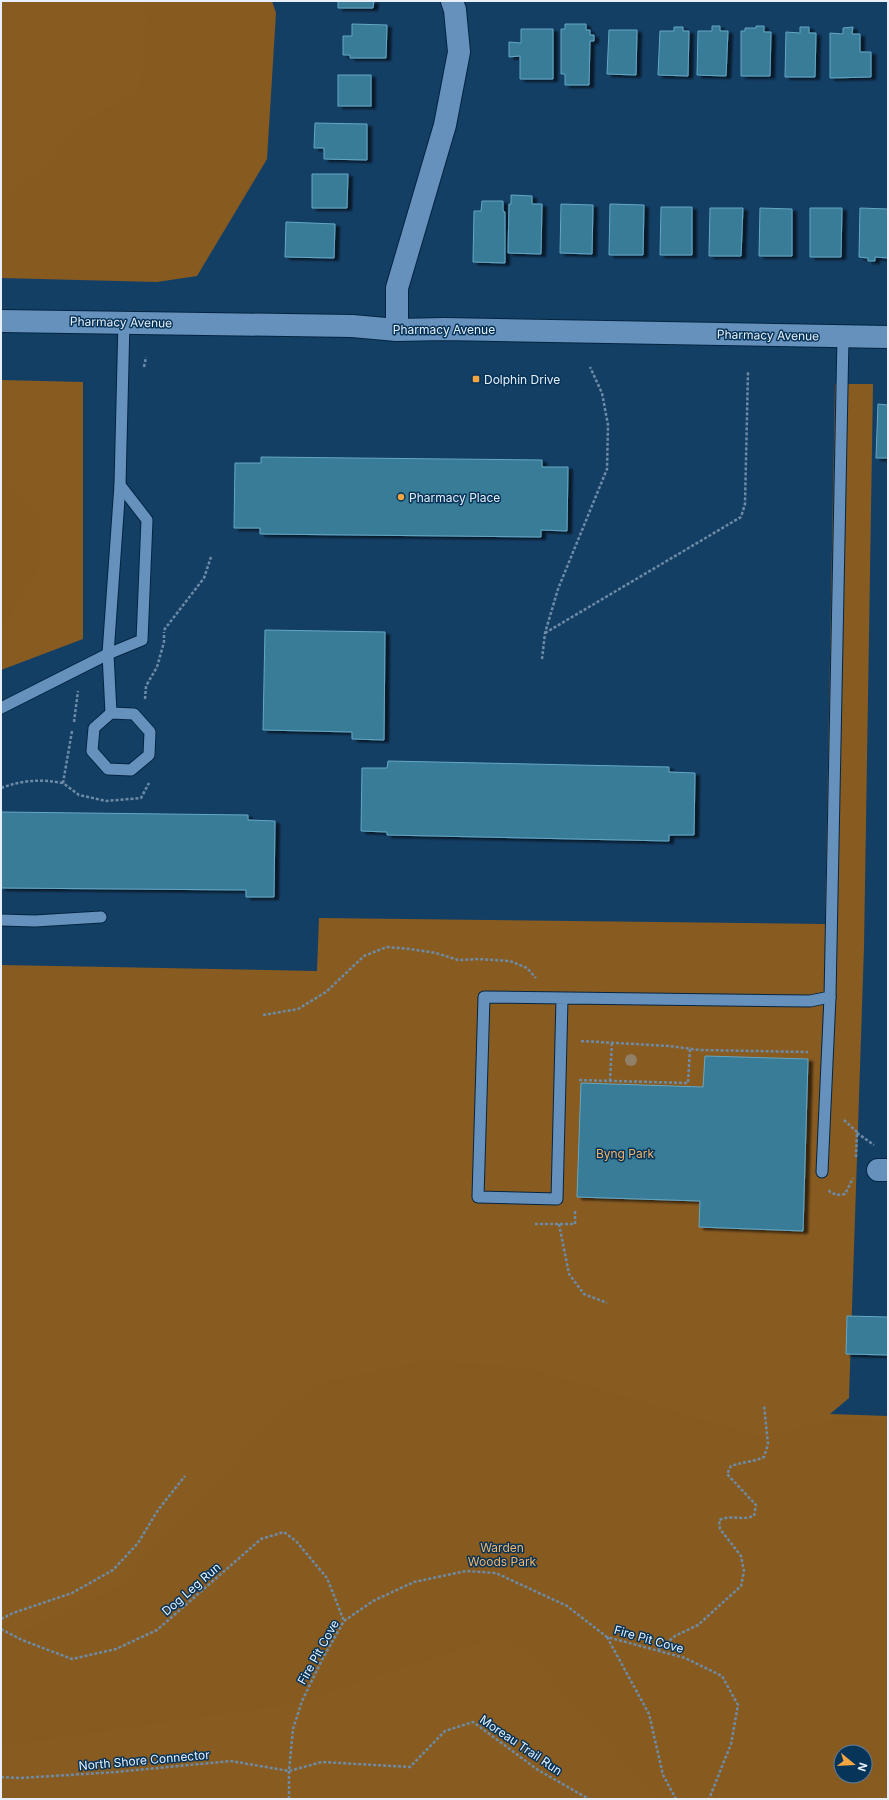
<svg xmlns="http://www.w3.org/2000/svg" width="889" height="1800" font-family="Inter,sans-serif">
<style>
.green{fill:#885b21;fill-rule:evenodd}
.forest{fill:#875a20;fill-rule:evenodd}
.building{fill:#387b98;stroke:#65a7c5;filter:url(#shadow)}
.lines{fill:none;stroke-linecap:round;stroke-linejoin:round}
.service-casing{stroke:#042541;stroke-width:13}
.minor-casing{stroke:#042541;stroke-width:24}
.tertiary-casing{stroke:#042541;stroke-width:24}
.path{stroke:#6e8ba5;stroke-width:2.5;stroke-dasharray:3 2;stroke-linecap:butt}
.service{stroke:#6691bd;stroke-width:11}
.minor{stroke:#6691bd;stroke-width:22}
.tertiary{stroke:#6691bd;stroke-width:22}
.tree{fill:#908068}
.poi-dot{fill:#f2a541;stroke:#073459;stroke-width:1.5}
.labels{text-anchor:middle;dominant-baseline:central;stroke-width:3;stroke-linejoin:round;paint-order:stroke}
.street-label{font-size:12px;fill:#e7f0fa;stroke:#073459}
.poi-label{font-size:12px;fill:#e7f0fa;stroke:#073459;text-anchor:start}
.park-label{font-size:12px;fill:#f5b56b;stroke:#073459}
</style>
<defs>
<filter id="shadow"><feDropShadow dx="4.5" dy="2.5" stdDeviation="1" flood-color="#0009"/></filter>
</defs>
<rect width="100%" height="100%" fill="#143f65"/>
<!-- green -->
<g class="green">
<polygon points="1,1 246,1 1,278"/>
<polygon points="1,380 83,382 83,639 1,670"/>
<path d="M835 384H873L864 947 849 1398 830 1414 888 1416V1799H1V965L317 971 319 918 825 924ZM841 1752H865V1776H841Z"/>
</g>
<!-- forest -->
<g class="forest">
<polygon points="140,1 272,1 276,13 267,159 197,276 157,282 1,278 1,199 13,195 48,162 82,124 140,90 148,15"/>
<polygon points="1,476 38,514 39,566 1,629"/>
<path d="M429 1361 524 1368 761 1437 833 1420 888 1421V1768L850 1799H659L527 1650 498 1636 295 1703 1 1746V1633L15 1636 122 1585 286 1408 321 1383ZM841 1752H865V1776H841Z"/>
</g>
<!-- building -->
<g class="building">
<polygon points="338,1 374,1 373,8 338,8"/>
<polygon points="352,24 387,25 386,58 350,58 350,55 343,55 343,36 352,36"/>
<polygon points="565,24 586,24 586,30 590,30 590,35 594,35 594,41 590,41 589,85 565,85 565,74 561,74 561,29 565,29"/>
<polygon points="712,26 720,26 720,31 728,31 726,76 697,75 698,31 712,31"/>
<polygon points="756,26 764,26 764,32 771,32 770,76 741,76 741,31 745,31 745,28 756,28"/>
<polygon points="674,27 683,27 683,31 689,31 688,76 658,75 660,31 674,31"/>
<polygon points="800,27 809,27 809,33 816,33 815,77 785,77 786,32 800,33"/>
<polygon points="853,27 852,34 860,34 860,52 871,52 871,77 830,78 830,33 843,34 843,28"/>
<polygon points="521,29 553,29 553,79 520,79 520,56 509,57 509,42 521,43"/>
<polygon points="609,30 637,30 636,75 607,74"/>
<rect x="338" y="75" width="33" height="31"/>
<polygon points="315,123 367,124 367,160 324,159 324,148 314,148"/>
<polygon points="312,174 348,174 347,208 312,208"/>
<polygon points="511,195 532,196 532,204 542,204 541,254 508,253 509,204 511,204"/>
<polygon points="482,201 503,201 503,211 505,212 505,263 473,262 474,211 481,211"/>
<polygon points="561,204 593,205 592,254 560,253"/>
<polygon points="610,204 644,205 643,255 609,255"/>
<polygon points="661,207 692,207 692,255 660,255"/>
<polygon points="710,208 743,208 741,256 709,256"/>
<polygon points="760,208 792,209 792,256 759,256"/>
<polygon points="810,208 842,208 841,257 810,257"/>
<polygon points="860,208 888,209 888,258 875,257 875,261 868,261 868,258 859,257"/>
<polygon points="286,222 335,224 334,258 285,257"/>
<polygon points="878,404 888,405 888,458 876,458"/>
<polygon points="261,457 542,460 542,467 568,467 567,531 541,530 541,537 260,534 260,528 234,528 235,463 261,463"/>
<polygon points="265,630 385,632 384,740 352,739 352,732 263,730"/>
<polygon points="388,761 669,767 669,772 695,773 694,835 669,835 669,841 387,835 387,832 361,831 362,768 387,768"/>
<polygon points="1,812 248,815 248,820 275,821 274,897 246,897 246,890 1,888"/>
<polygon points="705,1056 808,1059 803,1231 699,1227 700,1201 577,1197 581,1083 703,1087"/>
<polygon points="847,1316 888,1317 888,1355 846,1354"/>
</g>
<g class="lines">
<!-- service casing -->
<g class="service-casing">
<g id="service">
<polyline points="1,708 108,654 142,640 147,520 120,485"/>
<polyline points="111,713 108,654 120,485 124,321"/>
<polygon points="111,713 134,714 150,732 149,755 131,770 108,769 92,751 94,728"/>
<polyline points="1,920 35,921 101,917"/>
<polyline points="562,999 557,1199 478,1197 484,997 810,1001 830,997 843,337"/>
<polyline points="822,1172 830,997"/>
</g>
</g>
<!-- minor casing -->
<g class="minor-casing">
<g id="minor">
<polyline points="397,330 397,288 445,125 459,52 455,10 452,1"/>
<polyline points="878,1170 888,1170"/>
</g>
</g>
<!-- tertiary casing -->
<g class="tertiary-casing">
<polyline id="tertiary" points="1,321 352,326 397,330 444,329 888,337"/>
</g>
<!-- path -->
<g class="path">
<polyline points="144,367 146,357"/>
<polyline points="164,630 204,578 211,557"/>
<polyline points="545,633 741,517 745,504 748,372"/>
<polyline points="542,659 545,633 558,589 607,469 608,425 602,393 590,367"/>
<polyline points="145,699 146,686 157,667 164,642 164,632"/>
<polyline points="74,722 78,691"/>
<polyline points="72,731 63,783 79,795 106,801 141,798 149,783"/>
<path d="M1 788C23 780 40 779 63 783"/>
<polyline points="263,1015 298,1009 326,992 364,956 387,947 410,949 436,953 458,960 478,959 510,961 527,968 536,978"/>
<polyline points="581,1041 669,1046 700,1050 808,1052"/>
<polyline points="579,1080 688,1083 690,1048"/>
<polyline points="610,1081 612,1042"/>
<polyline points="844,1120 857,1132 856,1157"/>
<polyline points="857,1133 874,1145"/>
<polyline points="829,1190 830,1192 837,1195 845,1194 853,1178"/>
<polyline points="535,1224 575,1224 575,1209"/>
<polyline points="559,1224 569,1274 584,1294 607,1303"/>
<polyline points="1,1619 13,1613 72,1593 113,1570 138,1543 158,1510 185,1476"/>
<polyline points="1,1629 22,1640 72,1659 116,1649 157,1630 261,1539 284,1532 296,1541 327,1578 344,1621"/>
<polyline points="607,1637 649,1714 663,1775 676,1799"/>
<path d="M658 1650 675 1636 698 1625 741 1586 744 1571 741 1556 720 1529 719 1520C734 1514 739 1521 754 1516L756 1505 727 1474 731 1466C742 1462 753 1462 764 1457L768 1444 764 1405"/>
<polyline points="1,1777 20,1778 116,1772 231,1761 289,1771 322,1762 410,1767 445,1731 473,1722 538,1770 589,1799"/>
<polyline points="289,1799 289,1771 293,1729 302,1701 323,1658 344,1621 373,1601 414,1582 466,1571 496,1573 567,1606 607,1637 685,1658 722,1676 738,1705 731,1744 709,1799"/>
</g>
<!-- service -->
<use href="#service" class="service"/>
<!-- minor -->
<use href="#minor" class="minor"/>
<!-- tertiary -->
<use href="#tertiary" class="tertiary"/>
</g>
<!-- trees -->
<circle class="tree" cx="631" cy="1060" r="6"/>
<!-- markers -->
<g class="poi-dot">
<rect x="472" y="375" width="8" height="8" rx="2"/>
<circle cx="401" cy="497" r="4"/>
</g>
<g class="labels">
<!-- street labels -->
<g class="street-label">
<text transform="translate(121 322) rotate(1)">Pharmacy Avenue</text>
<text x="444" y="329">Pharmacy Avenue</text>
<text transform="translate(768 335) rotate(1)">Pharmacy Avenue</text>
<text transform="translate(191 1589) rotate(-41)">Dog Leg Run</text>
<text transform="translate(649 1639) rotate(16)">Fire Pit Cove</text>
<text transform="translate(318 1652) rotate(-61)">Fire Pit Cove</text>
<text transform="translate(521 1745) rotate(34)">Moreau Trail Run</text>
<text transform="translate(144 1760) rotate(-5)">North Shore Connector</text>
</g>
<!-- poi labels -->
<g class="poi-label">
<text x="484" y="379">Dolphin Drive</text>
<text x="409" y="497">Pharmacy Place</text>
</g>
<!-- park labels -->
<g class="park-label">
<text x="625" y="1153">Byng Park</text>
<text x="502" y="1547">Warden<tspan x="502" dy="14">Woods Park</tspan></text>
</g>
</g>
<!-- border -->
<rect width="889" height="1800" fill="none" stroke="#e7f0fa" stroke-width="4"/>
<!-- north arrow -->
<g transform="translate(853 1764) rotate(108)"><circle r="19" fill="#073459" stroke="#617f99"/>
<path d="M0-3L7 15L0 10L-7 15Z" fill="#f2a541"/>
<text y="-6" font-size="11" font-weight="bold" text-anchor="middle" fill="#e7f0fa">N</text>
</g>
</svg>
